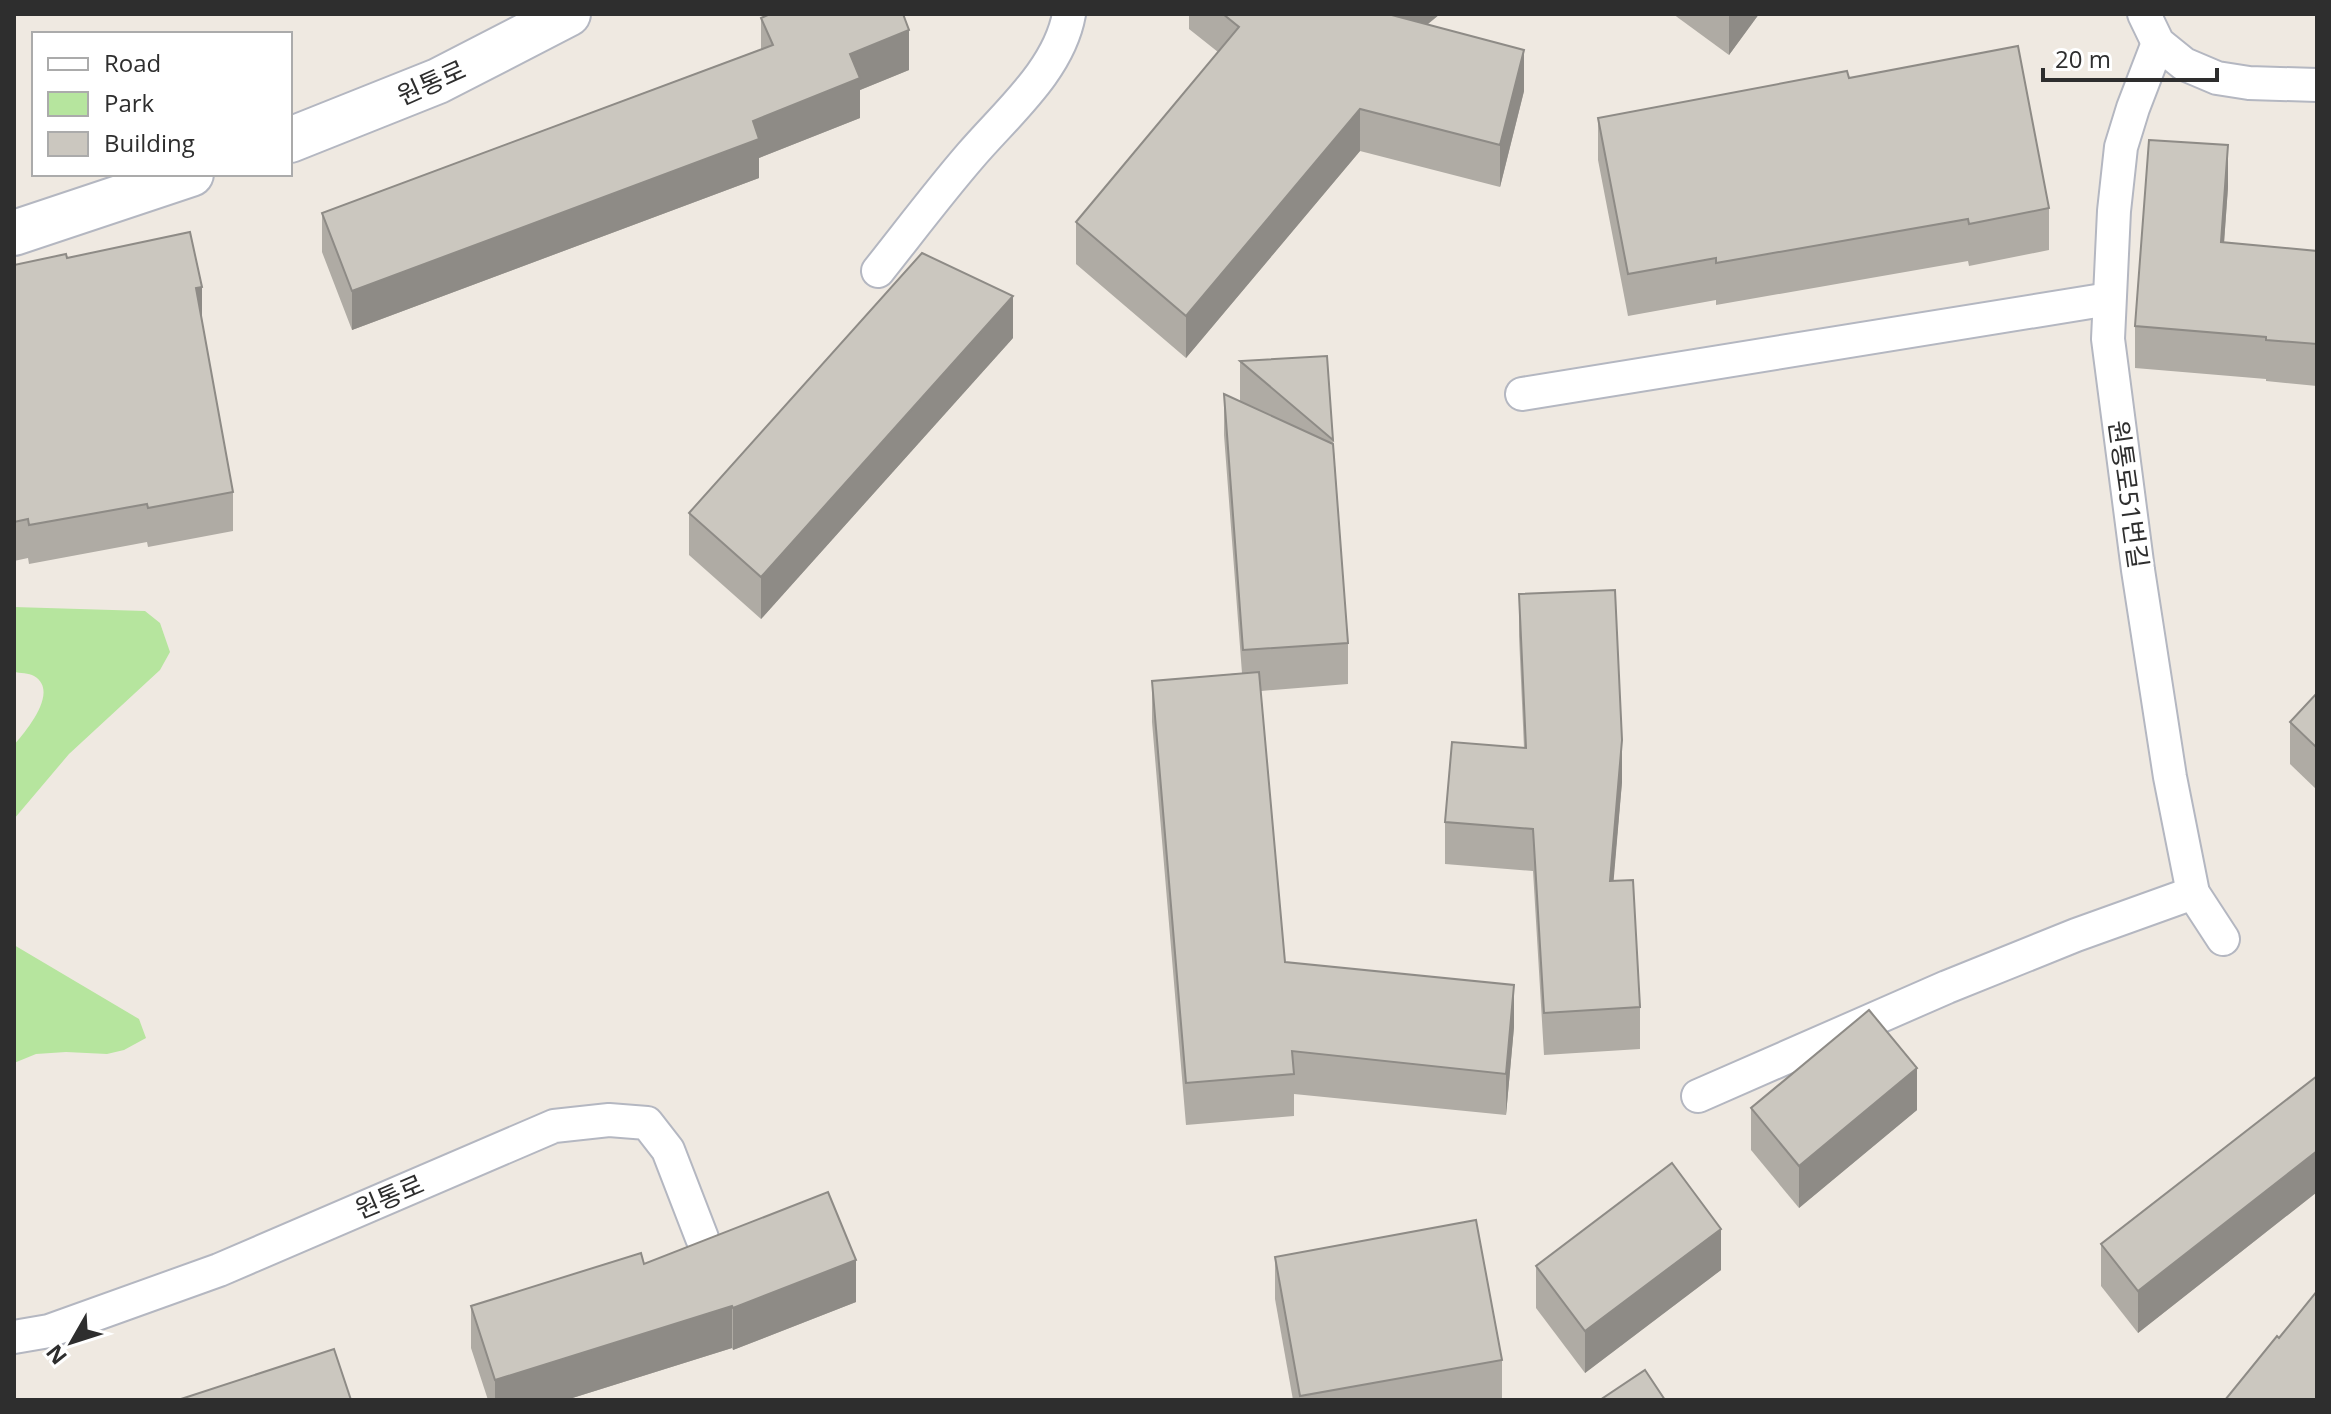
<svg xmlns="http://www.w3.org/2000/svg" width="2331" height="1414" font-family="'Open Sans','Noto Sans KR',sans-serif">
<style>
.green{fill:#b6e59e}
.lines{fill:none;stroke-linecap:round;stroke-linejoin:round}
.service-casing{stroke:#b4b7c1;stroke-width:36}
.minor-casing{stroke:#b4b7c1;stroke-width:48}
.service{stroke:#fff;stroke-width:32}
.minor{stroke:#fff;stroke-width:44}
.wall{fill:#afaba4}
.shaded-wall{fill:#8e8b86}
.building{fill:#cbc7bf;stroke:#8e8b86;stroke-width:2}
.labels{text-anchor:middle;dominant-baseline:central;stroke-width:6;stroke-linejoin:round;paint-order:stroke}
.street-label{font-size:26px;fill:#2e2e2e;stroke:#fff}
</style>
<rect width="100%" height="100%" fill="#efe9e1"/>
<!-- green -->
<g class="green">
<path d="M14 607 145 611 160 623 170 652 160 670 69 754 14 819V745C26 731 60 691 34 676 29 673 20 673 14 672Z"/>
<polygon points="14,945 139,1019 146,1038 124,1050 107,1054 66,1052 36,1054 14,1063"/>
</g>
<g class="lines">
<!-- service casing -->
<g class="service-casing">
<g id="service">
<polyline points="2144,14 2158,43 2184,64 2217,78 2249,83 2317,85"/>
<polyline points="2158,43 2133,108 2121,147 2114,211 2108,339 2138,570 2170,777 2193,893 2223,939"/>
<path d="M878 271C909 232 939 192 971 155 1007 113 1059 70 1069 14"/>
<polyline points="1522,394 2109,299"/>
<polyline points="1698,1096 1947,987 2076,935 2193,893"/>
<polyline points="14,1337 49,1331 219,1270 554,1126 609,1120 647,1123 668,1150 702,1238"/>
</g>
</g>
<!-- minor casing -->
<g class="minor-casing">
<g id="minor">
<polyline points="290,140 438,81 568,14"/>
<polyline points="14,233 191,174"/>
</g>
</g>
<!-- service -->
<use href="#service" class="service"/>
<!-- minor -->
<use href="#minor" class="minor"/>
</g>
<!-- wall -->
<g class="wall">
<polygon points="1189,14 1440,14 1427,25 1524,91 1500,187 1360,151 1186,358 1076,264 1076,222 1218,52 1189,29"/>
<polygon points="1673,14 1759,14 1729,55"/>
<polygon points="761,18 909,70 860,90 860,118 759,158 759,178 352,330 322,252 322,213 761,49"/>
<polygon points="1849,78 2049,208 2049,250 1969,266 1968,261 1716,305 1716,300 1628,316 1598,160 1598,118"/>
<polygon points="2228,187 2224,243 2317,251 2317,386 2266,381 2266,379 2135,368 2135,326"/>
<polygon points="67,258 202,324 233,492 233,531 148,547 147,542 29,564 28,558 14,561 14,265"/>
<polygon points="1013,338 761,619 689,555 689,513"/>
<polygon points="1327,356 1348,643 1348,684 1261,691 1285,962 1514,1027 1506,1115 1294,1094 1294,1116 1186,1125 1152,722 1152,681 1242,673 1224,435 1224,394 1240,401 1240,361"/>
<polygon points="1519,594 1622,782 1613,881 1640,1007 1640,1049 1544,1055 1533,871 1445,864 1445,822 1524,748 1519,636"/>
<polygon points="2317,693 2317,790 2290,764 2290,722"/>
<polygon points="2317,1076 2317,1192 2138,1333 2101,1286 2101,1244"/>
<polygon points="1751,1108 1917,1110 1799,1208 1751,1150"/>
<polygon points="1275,1257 1502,1360 1502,1400 1293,1400 1275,1299"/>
<polygon points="644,1264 856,1302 733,1350 732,1348 566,1400 488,1400 471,1348 471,1306"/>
<polygon points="1536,1266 1721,1270 1585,1373 1536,1308"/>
</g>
<!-- shaded-wall -->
<g class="shaded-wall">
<polygon points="1388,14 1440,14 1388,56"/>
<polygon points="1729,14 1759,14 1729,55"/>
<polygon points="909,30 909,70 860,90 860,118 759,158 759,178 352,330 352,291 753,121 850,54"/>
<polygon points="1524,50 1524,91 1500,187 1500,145"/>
<polygon points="1360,109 1360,151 1186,358 1186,316"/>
<polygon points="2228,145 2228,187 2221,284 2221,242"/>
<polygon points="202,287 202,325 196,288"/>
<polygon points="1013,296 1013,338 761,619 761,577"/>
<polygon points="1622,740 1622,782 1610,923 1610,881"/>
<polygon points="1514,985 1514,1027 1506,1115 1506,1074"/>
<polygon points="1917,1068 1917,1110 1799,1208 1799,1166"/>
<polygon points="2317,1151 2317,1192 2138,1333 2138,1291"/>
<polygon points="1721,1229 1721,1270 1585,1373 1585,1331"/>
<polygon points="856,1260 856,1302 733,1350 733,1308"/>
<polygon points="732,1306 732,1348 566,1400 495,1400 495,1380"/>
</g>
<!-- building -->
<g class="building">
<polygon points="770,14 903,14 909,30 850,54 860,78 753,121 759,139 352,291 322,213 773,45 761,18"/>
<polygon points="1223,14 1388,14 1524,50 1500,145 1360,109 1186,316 1076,222 1239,27"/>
<polygon points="2018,46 2049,208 1969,224 1968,219 1716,263 1716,258 1628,274 1598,118 1847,71 1849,78"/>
<polygon points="2149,140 2228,145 2221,242 2317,251 2317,344 2266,340 2266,337 2135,326"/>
<polygon points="190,232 202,287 196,288 233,492 148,508 147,504 29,525 28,519 14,522 14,265 66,254 67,258"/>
<polygon points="922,253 1013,296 761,577 689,513"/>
<polygon points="1327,356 1333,440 1240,361"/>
<polygon points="1224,394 1333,444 1348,643 1243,650"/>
<polygon points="1615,590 1622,740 1610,881 1633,880 1640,1007 1544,1013 1533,829 1445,822 1452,742 1526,748 1519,594"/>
<polygon points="1259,672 1285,962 1514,985 1506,1074 1292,1051 1294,1074 1186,1083 1152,681"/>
<polygon points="2317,693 2317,748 2290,722"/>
<polygon points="1869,1010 1917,1068 1799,1166 1751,1108"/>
<polygon points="2317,1076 2317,1151 2138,1291 2101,1244"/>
<polygon points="1672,1163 1721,1229 1585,1331 1536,1266"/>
<polygon points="828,1192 856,1260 733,1308 732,1306 495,1380 471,1306 641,1253 644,1264"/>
<polygon points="1476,1220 1502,1360 1300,1396 1275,1257"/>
<polygon points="2317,1291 2317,1400 2225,1400 2277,1336 2279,1338"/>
<polygon points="334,1349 351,1400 182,1400 181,1399"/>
<polygon points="1645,1370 1665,1400 1600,1400"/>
</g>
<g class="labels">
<!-- street labels -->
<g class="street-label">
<text transform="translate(431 82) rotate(-24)">원통로</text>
<text transform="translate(2129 494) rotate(82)">원통로51번길</text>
<text transform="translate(389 1196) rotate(-23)">원통로</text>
</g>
</g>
<!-- border -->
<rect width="2331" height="1414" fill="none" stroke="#2e2e2e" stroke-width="32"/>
<!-- legend -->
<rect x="32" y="32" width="260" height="144" fill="#ffffff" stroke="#ababab" stroke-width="2"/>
<rect x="48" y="58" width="40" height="12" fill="#ffffff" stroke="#ababab" stroke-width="2"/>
<text x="104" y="72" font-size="24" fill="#2e2e2e">Road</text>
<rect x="48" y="92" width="40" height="24" fill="#b6e59e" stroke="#ababab" stroke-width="2"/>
<text x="104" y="112" font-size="24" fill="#2e2e2e">Park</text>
<rect x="48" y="132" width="40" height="24" fill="#cbc7bf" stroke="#ababab" stroke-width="2"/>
<text x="104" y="152" font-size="24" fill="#2e2e2e">Building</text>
<!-- north arrow -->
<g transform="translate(72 1342) rotate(231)" stroke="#ffffff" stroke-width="6" paint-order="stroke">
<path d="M0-6L14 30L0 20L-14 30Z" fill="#2e2e2e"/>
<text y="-12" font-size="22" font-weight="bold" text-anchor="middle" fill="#2e2e2e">N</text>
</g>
<!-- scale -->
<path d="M2043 68v12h174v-12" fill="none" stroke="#2e2e2e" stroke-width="4"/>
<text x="2055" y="68" font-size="24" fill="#2e2e2e" stroke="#ffffff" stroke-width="6" paint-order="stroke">20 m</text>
</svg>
